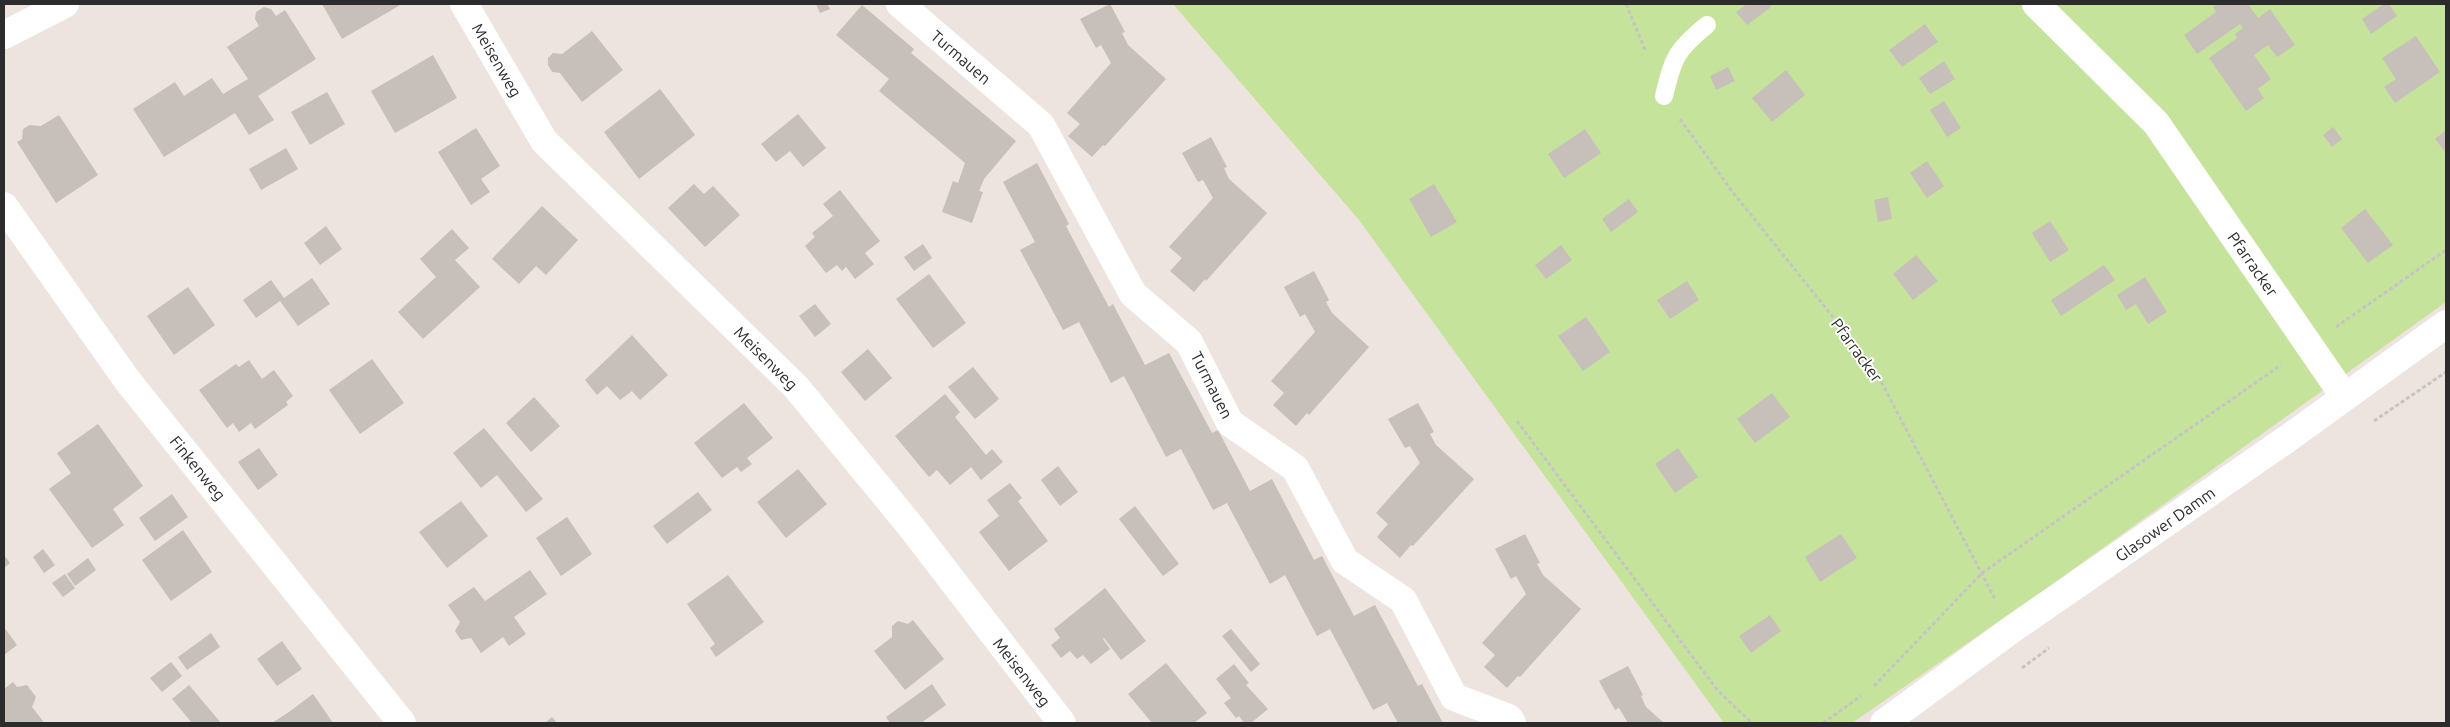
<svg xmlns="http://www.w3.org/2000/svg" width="2450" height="727" font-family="Ubuntu,sans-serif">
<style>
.green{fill:#c6e39c}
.building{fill:#c6bfba}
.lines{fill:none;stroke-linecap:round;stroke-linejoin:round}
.path{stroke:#c4c4c4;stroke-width:3;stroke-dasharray:4 2.5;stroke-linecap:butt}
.service{stroke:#fff;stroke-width:18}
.minor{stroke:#fff;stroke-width:28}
.tertiary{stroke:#fff;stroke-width:28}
.labels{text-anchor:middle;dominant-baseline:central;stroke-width:4;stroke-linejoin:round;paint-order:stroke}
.street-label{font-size:16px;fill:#2c2c2c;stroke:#fff}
</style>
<rect width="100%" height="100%" fill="#ede3df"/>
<!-- green -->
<polygon class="green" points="1173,4 2446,4 2446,302 2047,588 1852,723 1724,723 1359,220"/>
<!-- building -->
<g class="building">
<polygon points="322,4 402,4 342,39"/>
<polygon points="816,4 827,4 830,9 820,13"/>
<polygon points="1110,4 1125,32 1122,33 1128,45 1166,79 1105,146 1103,145 1092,157 1068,136 1080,124 1067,113 1111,63 1101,45 1096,48 1080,19"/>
<polygon points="1747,4 1769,4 1771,7 1747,25 1736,12"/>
<polygon points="2218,4 2248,4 2258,18 2270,9 2295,45 2277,57 2268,45 2254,55 2271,79 2258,89 2264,98 2246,111 2209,58 2237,38 2235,34 2243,28 2240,24 2197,54 2184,35 2216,12 2213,7"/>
<polygon points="2384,4 2389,4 2397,16 2371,34 2362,19"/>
<polygon points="862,5 914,49 911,53 1016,141 984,179 979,191 983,192 972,223 942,212 953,181 958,183 965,163 879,91 889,79 836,35"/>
<polygon points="264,7 271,9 276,16 285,10 316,59 258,96 274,120 249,135 235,113 164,157 133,109 175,82 184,96 212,78 223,94 248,79 227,47 259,26 255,19 256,12"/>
<polygon points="1925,24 1938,42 1902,67 1889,50"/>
<polygon points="592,31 623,70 582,102 560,73 552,72 548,65 548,58 553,53 562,54"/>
<polygon points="2416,36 2440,72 2395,103 2384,87 2396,79 2382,58"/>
<polygon points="433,55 457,98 395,133 371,91"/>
<polygon points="1944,61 1955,79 1930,94 1919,78"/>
<polygon points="1728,67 1735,81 1716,90 1710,76"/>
<polygon points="1786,70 1805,95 1772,122 1752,98"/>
<polygon points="660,89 695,135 639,179 604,132"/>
<polygon points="327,92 345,124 310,145 291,112"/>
<polygon points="1944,101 1961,128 1947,137 1930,110"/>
<polygon points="798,114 826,148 803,167 790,151 776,162 761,144"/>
<polygon points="59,115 98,175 56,203 17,142 22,139 23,129 30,125 41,126"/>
<polygon points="2333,127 2342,139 2332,147 2323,135"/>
<polygon points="476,128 500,166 481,179 490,192 471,205 438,152"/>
<polygon points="1585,129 1601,153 1564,178 1548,154"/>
<polygon points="2446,130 2446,153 2435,139"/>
<polygon points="1211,137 1227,167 1224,168 1229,179 1267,213 1206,281 1205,279 1194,292 1170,271 1182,258 1169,247 1213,198 1203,180 1198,182 1182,153"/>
<polygon points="286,148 298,169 261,190 249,169"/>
<polygon points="1927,161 1944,186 1927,198 1910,173"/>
<polygon points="1037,163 1069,224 1066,226 1087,266 1109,307 1113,304 1145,365 1169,353 1212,433 1218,430 1250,491 1272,479 1314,560 1322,556 1354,616 1375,605 1418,686 1422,684 1443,723 1398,723 1387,703 1373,710 1330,629 1317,636 1285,575 1270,584 1227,503 1213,510 1181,449 1166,457 1124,376 1111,383 1079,322 1063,330 1020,250 1035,242 1003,182"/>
<polygon points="694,184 704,194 713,186 740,215 705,247 668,208"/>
<polygon points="1434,184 1457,222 1431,237 1409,199"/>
<polygon points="840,190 880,241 865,253 874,264 855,279 846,267 842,271 837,265 826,273 805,246 815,237 812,233 833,216 823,204"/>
<polygon points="1888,197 1892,219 1878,222 1874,200"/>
<polygon points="1629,199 1638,212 1611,232 1602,219"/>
<polygon points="542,206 578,240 546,275 536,266 519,284 492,259"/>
<polygon points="2365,209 2393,245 2368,263 2341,228"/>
<polygon points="2050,221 2069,250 2050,262 2032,233"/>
<polygon points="326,226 342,249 320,265 304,243"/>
<polygon points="452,229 469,248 455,260 480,287 423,339 398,312 436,277 420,259"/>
<polygon points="923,244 932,258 914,271 904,257"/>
<polygon points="1561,245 1572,260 1546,279 1535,265"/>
<polygon points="1916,255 1938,281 1913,300 1893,274"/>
<polygon points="2104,265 2115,280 2061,316 2051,300"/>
<polygon points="1314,271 1329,300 1326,302 1332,313 1369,347 1309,415 1307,413 1296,426 1273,405 1284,393 1271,381 1315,332 1305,314 1300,317 1284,287"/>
<polygon points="929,274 966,323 933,348 896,299"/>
<polygon points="2145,277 2167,312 2148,324 2136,304 2126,310 2117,295"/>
<polygon points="312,278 330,304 298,326 280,301 256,318 243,300 271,280 284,298"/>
<polygon points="1687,281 1699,300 1670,319 1657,300"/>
<polygon points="188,287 215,325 174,355 147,316"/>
<polygon points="815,304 831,324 815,337 799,316"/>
<polygon points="1586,317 1610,352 1583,371 1558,336"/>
<polygon points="632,335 668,375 640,400 632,391 620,400 607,386 597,395 585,380"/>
<polygon points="868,349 892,378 865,401 841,372"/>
<polygon points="372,359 404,403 360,434 329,390"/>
<polygon points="249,360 262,379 274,370 293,396 286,402 288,405 255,429 251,423 239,432 233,423 227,428 199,390 236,364 239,367"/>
<polygon points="973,367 999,399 975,419 948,387"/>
<polygon points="1772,393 1790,417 1755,443 1737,419"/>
<polygon points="945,394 960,412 955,417 986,455 992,449 1003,462 981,480 971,467 950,485 937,470 929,477 895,436"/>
<polygon points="534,397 560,426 531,452 506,423"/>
<polygon points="744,403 773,438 747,458 752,464 741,472 737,467 722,478 694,443"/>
<polygon points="1418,403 1434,432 1430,434 1436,445 1474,479 1413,546 1411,545 1400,558 1377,537 1388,524 1376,513 1420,463 1410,446 1405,448 1388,419"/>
<polygon points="98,424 143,486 113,509 124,525 92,548 49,489 71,473 57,453"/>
<polygon points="484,428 543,499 526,512 497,475 481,488 453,453"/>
<polygon points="259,448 278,475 258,490 238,462"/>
<polygon points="1678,448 1698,477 1675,493 1655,464"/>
<polygon points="1058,466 1078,492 1060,506 1041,480"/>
<polygon points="798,469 827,504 786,538 757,502"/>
<polygon points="1010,483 1022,498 1018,501 1048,541 1009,571 979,532 999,516 987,500"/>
<polygon points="698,492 712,510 667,544 653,526"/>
<polygon points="172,494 188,517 155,541 139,518"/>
<polygon points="461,501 488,536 447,568 419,532"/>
<polygon points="1135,506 1179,564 1163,576 1119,519"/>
<polygon points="567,517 592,554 561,576 536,538"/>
<polygon points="183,530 212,572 171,601 142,560"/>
<polygon points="1525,534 1540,563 1537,564 1543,575 1581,609 1520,677 1518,676 1507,688 1484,667 1495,655 1482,643 1526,594 1516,576 1511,579 1495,549"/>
<polygon points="1841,534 1857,558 1820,582 1805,557"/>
<polygon points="43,549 55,565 44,573 33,557"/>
<polygon points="4,555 10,563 4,568"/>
<polygon points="88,558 96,570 75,586 67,574"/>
<polygon points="530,570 547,594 514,617 526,634 509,646 503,637 481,653 471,638 461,640 455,631 460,622 448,605 474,587 485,601"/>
<polygon points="65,574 75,588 63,597 52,583"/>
<polygon points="728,575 764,622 716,657 710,648 715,644 687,604"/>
<polygon points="1105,588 1146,641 1121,660 1104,638 1103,639 1110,649 1091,664 1083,655 1077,659 1070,651 1061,658 1051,645 1060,638 1054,629"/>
<polygon points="1770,615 1781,631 1751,653 1739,636"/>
<polygon points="913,620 944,659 905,690 874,651 892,637 892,626 898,621 908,624"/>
<polygon points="4,627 17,645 4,655"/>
<polygon points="1231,629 1260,664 1251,672 1222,636"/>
<polygon points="211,633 220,647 187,670 178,657"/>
<polygon points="282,641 302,669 277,686 257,659"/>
<polygon points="171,662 182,676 162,692 150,678"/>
<polygon points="1166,663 1207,713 1194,723 1152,723 1128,694"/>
<polygon points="1234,664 1249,683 1246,685 1268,709 1251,723 1244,723 1239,716 1236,718 1224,703 1231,698 1216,679"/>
<polygon points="1628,666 1643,695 1641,696 1646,707 1664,723 1628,723 1619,708 1615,710 1599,681"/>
<polygon points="13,682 17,687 27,685 36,697 32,707 43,721 41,723 4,723 4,689"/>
<polygon points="932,684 946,705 921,723 890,723 886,717"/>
<polygon points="189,685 221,723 192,723 172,699"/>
<polygon points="313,694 333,723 272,723 289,712"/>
<polygon points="552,717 557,723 545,723"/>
</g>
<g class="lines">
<!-- path -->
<g class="path">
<polyline points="1626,4 1646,52"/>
<polyline points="1680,119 1731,190 1874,368 1995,599"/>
<polyline points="2336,327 2446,250"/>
<polyline points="1517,421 1718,691 1752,723"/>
<polyline points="2374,421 2446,372"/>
<polyline points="2022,668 2049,648"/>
<polyline points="1874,686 1982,573 2281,365"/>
<polyline points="1823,723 1861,696"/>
</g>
<!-- service -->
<path class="service" d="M1664 96C1673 58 1676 50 1707 25"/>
<!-- minor -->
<g class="minor">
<polyline points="464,4 544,141 796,387 908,523 1062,723"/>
<polyline points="900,4 1041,125 1133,294 1189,342 1230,423 1295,468 1345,561 1403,600 1454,697 1509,718 1512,723"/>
<polyline points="2036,4 2156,123 2344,396"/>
<polyline points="4,35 65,4"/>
<polyline points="4,206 127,380 402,723"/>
</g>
<!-- tertiary -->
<polyline class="tertiary" points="1884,723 2011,630 2287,439 2446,324"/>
</g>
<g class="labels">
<!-- street labels -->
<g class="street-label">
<text transform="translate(961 57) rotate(41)">Turmauen</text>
<text transform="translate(497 60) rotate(60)">Meisenweg</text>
<text transform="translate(2253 264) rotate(55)">Pfarracker</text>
<text transform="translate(1857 350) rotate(54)">Pfarracker</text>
<text transform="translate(766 358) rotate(45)">Meisenweg</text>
<text transform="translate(1212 385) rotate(63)">Turmauen</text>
<text transform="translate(198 468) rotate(51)">Finkenweg</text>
<text transform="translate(2165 524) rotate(-35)">Glasower Damm</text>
<text transform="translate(1022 672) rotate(52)">Meisenweg</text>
</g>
</g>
<!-- border -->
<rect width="2450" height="727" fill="none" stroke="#2c2c2c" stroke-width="10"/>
</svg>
